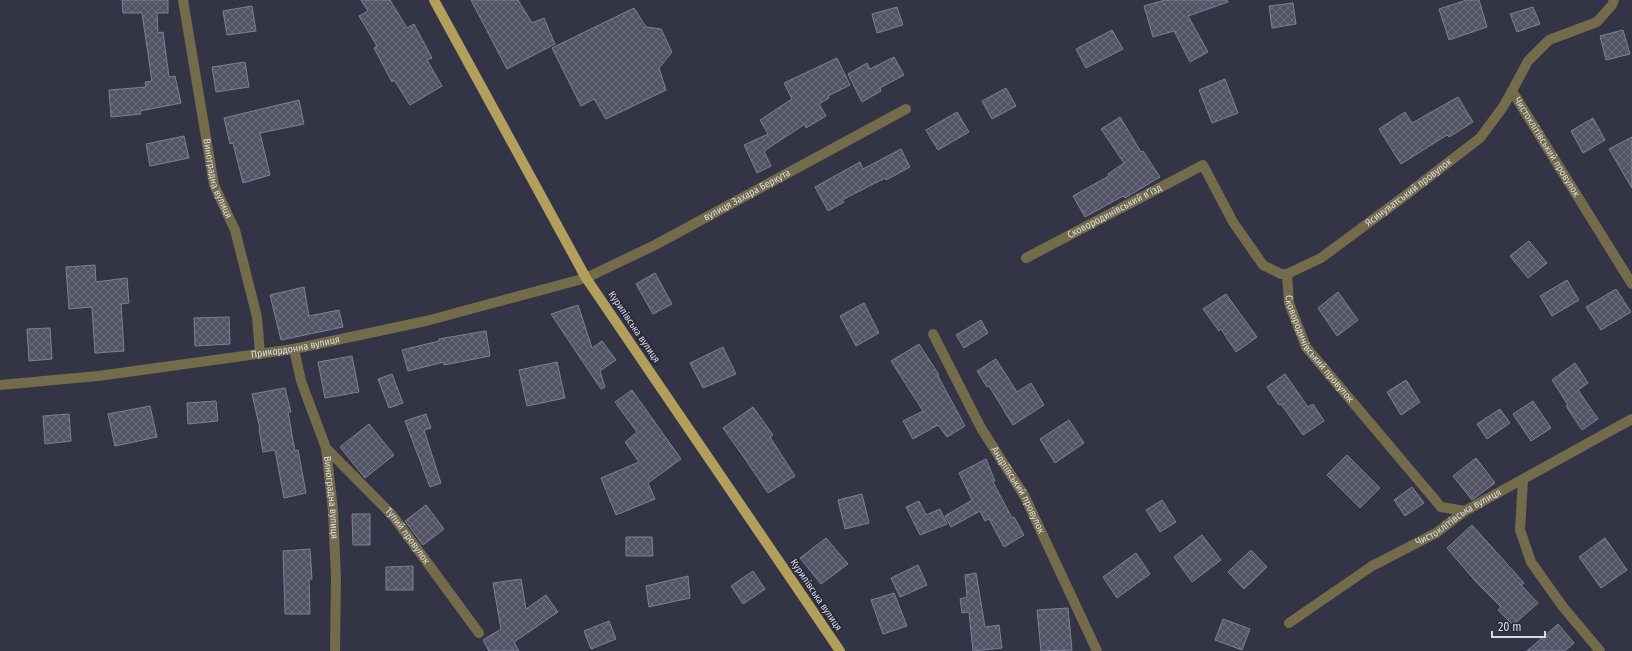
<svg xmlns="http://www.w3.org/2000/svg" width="1632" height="651" font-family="'Fira Sans Condensed',sans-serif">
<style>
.building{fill:url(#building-cross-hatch);stroke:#7f8096}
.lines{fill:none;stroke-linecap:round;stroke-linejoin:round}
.minor{stroke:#746b4b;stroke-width:10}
.major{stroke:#b29f5b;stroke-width:10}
.labels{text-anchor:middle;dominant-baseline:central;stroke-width:3.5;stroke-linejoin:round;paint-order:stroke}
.street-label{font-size:10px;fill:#d8d9e5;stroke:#2a2a3c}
</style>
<defs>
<pattern id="building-cross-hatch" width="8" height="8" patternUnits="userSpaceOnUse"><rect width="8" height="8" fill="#545468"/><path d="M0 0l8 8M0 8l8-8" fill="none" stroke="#6c6c7d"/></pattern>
</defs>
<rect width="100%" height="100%" fill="#343447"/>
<!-- building -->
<g class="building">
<polygon points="122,0 168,0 168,13 157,13 158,33 163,32 169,77 175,76 181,103 140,111 141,114 111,117 109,90 146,87 145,82 152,81 142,13 123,13"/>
<polygon points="361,0 390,0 407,28 414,24 432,58 427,60 442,86 410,105 394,80 392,82 374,48 377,46 359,16 368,11"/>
<polygon points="471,0 518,0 532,23 544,18 555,44 507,69"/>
<polygon points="1165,0 1227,0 1228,2 1188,16 1208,52 1190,62 1174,31 1153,37 1144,6"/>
<polygon points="1467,0 1479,0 1487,27 1449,40 1439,9"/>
<polygon points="1293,3 1296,24 1272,28 1269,6"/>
<polygon points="252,6 256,31 227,35 223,11"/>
<polygon points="897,7 903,25 877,33 872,14"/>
<polygon points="1533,7 1540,24 1517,32 1510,14"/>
<polygon points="634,8 646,27 661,29 672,52 659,68 666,90 606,119 594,99 581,106 552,48"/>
<polygon points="1112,30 1123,49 1086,68 1076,49"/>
<polygon points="1623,30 1630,54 1606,60 1600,36"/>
<polygon points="894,57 904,75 880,88 881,91 862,102 848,74 867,63 870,69"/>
<polygon points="837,58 850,85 828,96 829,98 819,104 826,116 806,128 805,124 764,151 771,166 757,173 744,145 768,134 760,120 792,99 784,83"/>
<polygon points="245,62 249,87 216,92 212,67"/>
<polygon points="1225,79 1238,113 1212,123 1199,90"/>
<polygon points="1006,88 1016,106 992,119 982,101"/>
<polygon points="1458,97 1473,122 1449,137 1447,135 1401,164 1379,129 1405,112 1412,123"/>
<polygon points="299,100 304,124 260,133 270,175 243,183 233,143 230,144 224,118"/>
<polygon points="957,112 969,132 938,150 926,130"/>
<polygon points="1120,117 1141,152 1143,151 1160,177 1125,198 1123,196 1085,217 1073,196 1109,176 1108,174 1124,163 1101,129"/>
<polygon points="1593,118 1605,140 1583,153 1571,131"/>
<polygon points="184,136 189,158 150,166 146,144"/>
<polygon points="1632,137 1632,188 1609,149"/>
<polygon points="901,149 910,167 886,180 885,178 842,200 844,202 828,211 815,187 860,162 863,169"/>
<polygon points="1529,241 1547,263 1528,278 1510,256"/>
<polygon points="95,265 96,282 127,278 129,303 121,304 124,351 95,353 92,307 69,309 66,267"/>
<polygon points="655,273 672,304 653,314 636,284"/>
<polygon points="1567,280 1579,300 1552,316 1540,296"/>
<polygon points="304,287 309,316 339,310 343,327 281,340 270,295"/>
<polygon points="1616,289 1631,312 1601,330 1586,307"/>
<polygon points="1338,292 1358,320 1337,336 1318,308"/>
<polygon points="1226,294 1257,337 1236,352 1221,329 1219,331 1203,309"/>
<polygon points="864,303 879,333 856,346 840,316"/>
<polygon points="578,305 592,348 602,341 616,360 600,371 605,387 601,389 551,314"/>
<polygon points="229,317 230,344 195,346 194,318"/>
<polygon points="981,320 988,333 964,348 956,335"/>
<polygon points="50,328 52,359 29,361 27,329"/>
<polygon points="486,331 490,356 444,365 444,362 408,371 402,350 439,341 439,339"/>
<polygon points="919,344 939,375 938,376 965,426 947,437 938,425 913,439 903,421 923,411 891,361"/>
<polygon points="723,347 736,374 703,388 690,363"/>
<polygon points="352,356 359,392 325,398 318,362"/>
<polygon points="996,359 1017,392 1031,383 1044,405 1013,425 989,386 987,387 977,371"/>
<polygon points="557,362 565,398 527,406 519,370"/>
<polygon points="1575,363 1588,383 1578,390 1598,419 1582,430 1566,406 1568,405 1552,380"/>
<polygon points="392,374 403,403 389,408 378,379"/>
<polygon points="1285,374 1308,407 1313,404 1324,421 1303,435 1281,404 1279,405 1267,387"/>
<polygon points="1406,380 1420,402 1401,415 1387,392"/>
<polygon points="285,388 291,412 288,412 295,451 298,450 306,493 284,498 275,450 263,452 259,429 260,429 252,394"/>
<polygon points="632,390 681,459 648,483 655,499 616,515 601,478 639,462 625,442 637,432 615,402"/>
<polygon points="216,401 218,421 188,424 187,403"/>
<polygon points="1533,401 1551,428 1531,441 1513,414"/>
<polygon points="150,406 157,437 115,446 108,414"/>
<polygon points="753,407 773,435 770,437 795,476 768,493 743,456 723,428"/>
<polygon points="1500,409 1510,423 1487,439 1477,424"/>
<polygon points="69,414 71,441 45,444 43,416"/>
<polygon points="426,414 431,428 424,430 441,483 430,487 405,421"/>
<polygon points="1069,420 1084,443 1055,463 1040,439"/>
<polygon points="369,424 394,455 365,478 340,447"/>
<polygon points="1347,455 1380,488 1360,508 1327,475"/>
<polygon points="1476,458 1495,483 1472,500 1453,476"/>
<polygon points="986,459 995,481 993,482 1012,518 1014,517 1024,535 1004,547 989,519 985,521 980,511 951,527 945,516 972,500 959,473"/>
<polygon points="1412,487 1424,503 1405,516 1394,500"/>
<polygon points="862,494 869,523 845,529 838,500"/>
<polygon points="1162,500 1176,522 1160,532 1146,510"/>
<polygon points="919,501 926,515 940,509 947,524 920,535 906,507"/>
<polygon points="426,505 444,529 423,545 405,521"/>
<polygon points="352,514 370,514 370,545 353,545"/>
<polygon points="1472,525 1524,583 1521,585 1538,603 1513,625 1498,610 1501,607 1477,583 1447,548"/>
<polygon points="1202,535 1221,560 1192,582 1174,557"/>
<polygon points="626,537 652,537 653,556 626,556"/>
<polygon points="826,538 848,564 821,584 800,558"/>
<polygon points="1605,538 1627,570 1601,588 1579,557"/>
<polygon points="310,549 312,579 309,579 310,614 285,614 283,551"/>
<polygon points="1251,550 1267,567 1244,589 1228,572"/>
<polygon points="1136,553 1150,574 1117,598 1103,577"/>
<polygon points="918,565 927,585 900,597 891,578"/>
<polygon points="413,566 413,590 386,590 386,567"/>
<polygon points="753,571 765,589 743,604 731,586"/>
<polygon points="976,573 985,627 999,625 1002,648 973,651 969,612 962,613 960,599 967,597 965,575"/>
<polygon points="688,576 690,598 649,607 646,586"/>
<polygon points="521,579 526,609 546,595 558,612 514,642 519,651 489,651 483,640 501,629 493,583"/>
<polygon points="894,593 907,626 883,634 871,600"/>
<polygon points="1068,608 1072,650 1041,651 1037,610"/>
<polygon points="1223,619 1250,629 1242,650 1215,640"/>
<polygon points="609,621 616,639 591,649 584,631"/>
<polygon points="1558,624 1574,643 1565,651 1527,651"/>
</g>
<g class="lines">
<!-- minor -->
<g class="minor">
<path id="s1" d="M183 0 214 185 235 230 257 317 260 354"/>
<path id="s2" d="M1614 0 1612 5 1597 22 1549 40 1528 61 1512 91 1632 284"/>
<path id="s3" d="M1026 258 1203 165 1233 222 1263 265 1281 274H1287L1289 303 1306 347 1441 507 1465 511"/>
<path id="s4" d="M1287 274 1321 258 1402 198 1480 138 1503 107 1512 91"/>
<path id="s5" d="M933 334 981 428 1025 497 1097 651"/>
<path id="s6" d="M294 349 301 381 326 448 333 510 336 577 335 651"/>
<path id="s7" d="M0 385 98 376 294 349 426 321 586 278 655 245 906 109"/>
<path id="s8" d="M326 448 393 516 479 633"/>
<polyline points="1523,479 1520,530 1531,562 1563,607 1600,651"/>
<path id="s9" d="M1289 623 1372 566 1436 533 1465 511 1632 419"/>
</g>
<!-- major -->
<polyline class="major" points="434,0 586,278 840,651"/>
</g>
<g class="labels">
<!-- street labels -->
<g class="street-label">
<text stroke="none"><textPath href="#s2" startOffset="209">Чистоклітівський провулок</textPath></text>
<text stroke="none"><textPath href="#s1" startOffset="182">Виноградна вулиця</textPath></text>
<text stroke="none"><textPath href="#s4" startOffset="147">Ясинуватський провулок</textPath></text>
<text stroke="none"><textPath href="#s7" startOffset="778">вулиця Захара Беркута</textPath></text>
<text stroke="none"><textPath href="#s3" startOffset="100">Сковородинівський в’їзд</textPath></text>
<text transform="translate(634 327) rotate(56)">Курилівська вулиця</text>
<text stroke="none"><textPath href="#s7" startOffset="298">Прикордонна вулиця</textPath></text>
<text stroke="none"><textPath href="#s3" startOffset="427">Сковородинівський провулок</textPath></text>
<text stroke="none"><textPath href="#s5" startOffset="178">Андріївський провулок</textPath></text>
<text stroke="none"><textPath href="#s6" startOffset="154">Виноградна вулиця</textPath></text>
<text stroke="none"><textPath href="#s9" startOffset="200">Чистоклітівська вулиця</textPath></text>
<text stroke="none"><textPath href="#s8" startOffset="120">Тупий провулок</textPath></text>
<text transform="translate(816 595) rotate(56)">Курилівська вулиця</text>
</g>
</g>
<!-- scale -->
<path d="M1492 631v6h53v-6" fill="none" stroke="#d8d9e5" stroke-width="2"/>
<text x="1498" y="631" font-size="12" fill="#d8d9e5" stroke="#2a2a3c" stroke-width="3" paint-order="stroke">20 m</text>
</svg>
